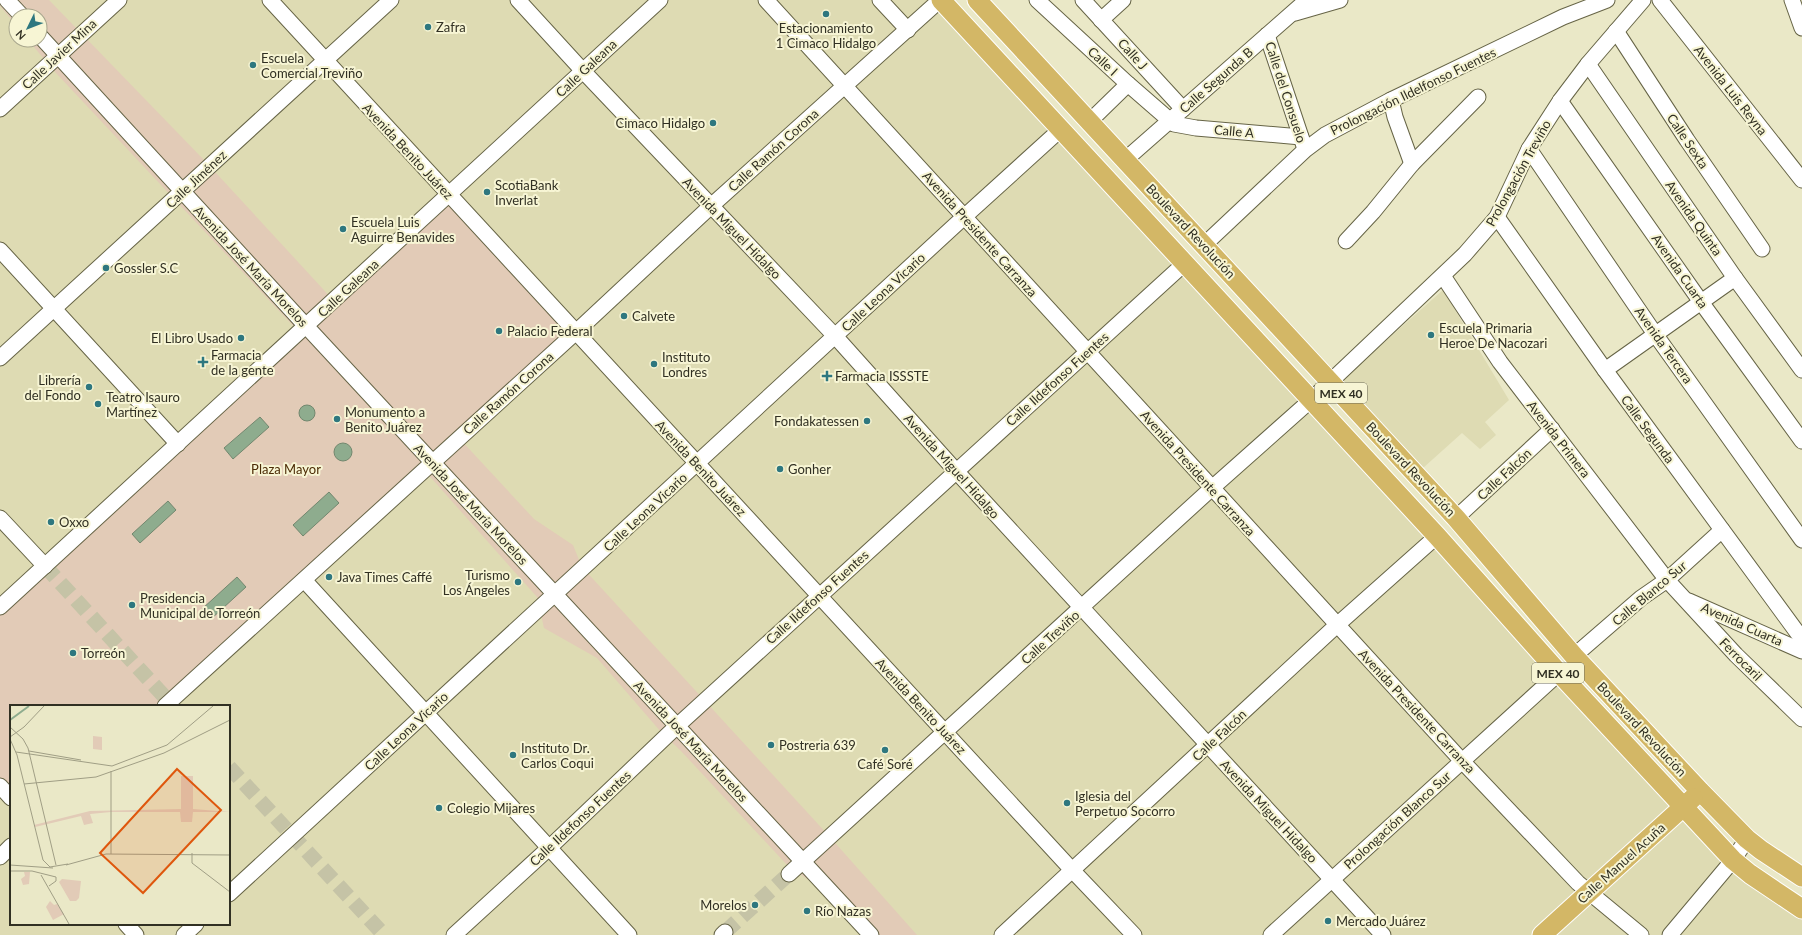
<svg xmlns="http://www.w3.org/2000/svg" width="1802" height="935" font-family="Lato,sans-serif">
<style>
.built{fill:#dedbb3;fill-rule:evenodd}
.green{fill:#e2cbb7}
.water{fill:#8eac8e;stroke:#72876e}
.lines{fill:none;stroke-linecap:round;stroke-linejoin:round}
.minor-tunnel{stroke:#c5c3a6;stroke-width:15;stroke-dasharray:15 8;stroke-linecap:butt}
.minor-casing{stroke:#666446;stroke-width:17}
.major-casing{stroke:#fff;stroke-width:21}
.minor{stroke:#fff;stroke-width:15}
.major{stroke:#d3b766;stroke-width:19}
.poi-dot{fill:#2e777f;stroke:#f7f5d4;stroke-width:1.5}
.labels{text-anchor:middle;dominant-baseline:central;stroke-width:4;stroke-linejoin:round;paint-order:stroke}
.shield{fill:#f7f5d4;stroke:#6c6b58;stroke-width:1}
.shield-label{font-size:12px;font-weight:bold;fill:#313023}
.poi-label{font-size:13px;fill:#313023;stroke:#f7f5d4;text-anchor:start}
.street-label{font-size:13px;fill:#313023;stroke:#f7f5d4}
.park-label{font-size:13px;fill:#4c2c06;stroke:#f7f5d4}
.inset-river{fill:none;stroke:#8eac8e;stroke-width:2}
.inset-road{fill:none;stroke:#a09e85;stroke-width:1}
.view{fill:#df570d;fill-opacity:0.15;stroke:#df570d;stroke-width:2}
.inset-edge{fill:none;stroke:#313023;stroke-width:2}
</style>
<rect width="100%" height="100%" fill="#eae8c7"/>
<!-- built -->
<g class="built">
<path d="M0 0H950L1722 844 1802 906V935H0ZM16 16H40V40H16ZM11 706H229V924H11Z"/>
<polygon points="1443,290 1509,400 1485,422 1496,435 1480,449 1462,433 1423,468 1342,380"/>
</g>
<!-- green -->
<polygon class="green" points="0,0 49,0 205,161 334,301 448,199 572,332 459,438 534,519 573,545 582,567 829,836 917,935 861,935 813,883 788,866 681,751 661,732 597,658 544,628 537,597 425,471 165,706 11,706 11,796 0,784 0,606 297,330 55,72 28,40 40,40 40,16 16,16 16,25 0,6"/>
<!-- water -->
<g class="water">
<circle cx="307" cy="413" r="8"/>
<polygon points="260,417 269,427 233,459 224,448"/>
<circle cx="343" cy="452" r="9"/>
<polygon points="329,492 339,503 303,536 293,525"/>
<polygon points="168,501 176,510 140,543 132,534"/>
<polygon points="237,577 246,587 211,619 202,609"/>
</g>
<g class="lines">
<!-- minor-tunnel -->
<g class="minor-tunnel">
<polyline points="45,566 173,706"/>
<polyline points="229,767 384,935"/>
<polyline points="725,932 789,874"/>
</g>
<!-- minor casing -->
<g class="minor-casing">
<g id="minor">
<polyline points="7,0 22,16"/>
<polyline points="270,0 1072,870 1134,935"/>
<polyline points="518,0 583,71 835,336 956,471 1383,935"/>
<polyline points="766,0 1462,761 1578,883 1641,935"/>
<polyline points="880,0 908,30"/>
<polyline points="1037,0 1128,84 1174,124 1196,128 1301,137"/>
<polyline points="1083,0 1183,109"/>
<polyline points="1660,0 1802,180"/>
<polyline points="1792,0 1802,28"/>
<polyline points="1295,13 1340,0"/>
<polyline points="1101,20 1123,0"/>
<polyline points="1616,31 1687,140 1762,249"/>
<polyline points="1267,35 1304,146"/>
<polyline points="40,36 306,326 871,935"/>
<polyline points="1588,64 1735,278 1802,370"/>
<polyline points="1391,100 1395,117 1412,164"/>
<polyline points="1560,101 1701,302 1802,441"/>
<polyline points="0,109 119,0"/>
<polyline points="1089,122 1128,84"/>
<polyline points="1529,149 1655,334 1802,540"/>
<polyline points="1125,160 1307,0"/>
<polyline points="1497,217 1605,370 1802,639"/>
<polyline points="1346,241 1373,212 1412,164 1478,97"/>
<polyline points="1204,245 1305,150 1325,135 1391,100 1563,17 1607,0"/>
<polyline points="0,250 178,444"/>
<polyline points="1443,276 1500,362 1667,580 1736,655 1802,719"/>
<polyline points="0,358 391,0"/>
<polyline points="1605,370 1735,278"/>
<polyline points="0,518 45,566"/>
<polyline points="1456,518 1552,429"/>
<polyline points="304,580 629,935"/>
<polyline points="1689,601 1802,651"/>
<polyline points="0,607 660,0"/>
<polyline points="1574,656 1641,598 1667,580 1722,530"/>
<polyline points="165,706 576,332 711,206 940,0"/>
<polyline points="0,786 11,798"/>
<polyline points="0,857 11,846"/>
<polyline points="789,874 1212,488 1311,400 1465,254 1497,217 1529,149 1560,101 1588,64 1643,0"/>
<polyline points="229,894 964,217 1061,129"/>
<polyline points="126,924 136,935"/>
<polyline points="184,935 196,924"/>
<polyline points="454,935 549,848 677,726 1185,263"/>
<polyline points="722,935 725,932"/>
<polyline points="1002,935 1337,625 1437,536"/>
<polyline points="1271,935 1559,673"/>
<polyline points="1670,935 1733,860 1747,839"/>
</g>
</g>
<!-- major casing -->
<g class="major-casing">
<g id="major">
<polyline points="941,0 1437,536 1559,673 1733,860 1750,874 1802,909"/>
<polyline points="977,0 1456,518 1574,656 1700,791 1747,839 1761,850 1802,877"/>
<polyline points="1542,935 1693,798"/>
</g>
</g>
<!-- minor -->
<use href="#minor" class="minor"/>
<!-- major -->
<use href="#major" class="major"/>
</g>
<!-- markers -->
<g class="poi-dot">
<circle cx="826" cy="14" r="4"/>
<circle cx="428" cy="27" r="4"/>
<circle cx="253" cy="65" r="4"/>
<circle cx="713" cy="123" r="4"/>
<circle cx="487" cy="192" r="4"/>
<circle cx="343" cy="229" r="4"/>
<circle cx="106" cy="268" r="4"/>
<circle cx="624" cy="316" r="4"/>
<circle cx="499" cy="331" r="4"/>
<circle cx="1431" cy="335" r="4"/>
<circle cx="241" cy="338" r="4"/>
<path d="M201 356h4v4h4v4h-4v4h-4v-4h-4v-4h4z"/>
<circle cx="654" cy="364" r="4"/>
<path d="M825 370h4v4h4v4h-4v4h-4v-4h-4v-4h4z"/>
<circle cx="89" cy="387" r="4"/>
<circle cx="98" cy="404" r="4"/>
<circle cx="337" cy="419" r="4"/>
<circle cx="867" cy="421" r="4"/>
<circle cx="780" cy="469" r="4"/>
<circle cx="51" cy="522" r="4"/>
<circle cx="329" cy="577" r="4"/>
<circle cx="518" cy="582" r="4"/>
<circle cx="132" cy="605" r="4"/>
<circle cx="73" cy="653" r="4"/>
<circle cx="771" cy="745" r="4"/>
<circle cx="885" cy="750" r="4"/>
<circle cx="513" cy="755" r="4"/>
<circle cx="1067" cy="803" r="4"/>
<circle cx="439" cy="808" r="4"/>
<circle cx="755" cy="905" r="4"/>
<circle cx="807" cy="911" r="4"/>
<circle cx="1328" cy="921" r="4"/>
</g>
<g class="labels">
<!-- shield labels -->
<g class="shield">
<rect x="1315" y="383" width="52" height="20" rx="3"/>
<rect x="1532" y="663" width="52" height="20" rx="3"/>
</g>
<g class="shield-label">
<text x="1341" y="393">MEX 40</text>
<text x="1558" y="673">MEX 40</text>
</g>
<!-- poi labels -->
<g class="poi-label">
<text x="436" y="27">Zafra</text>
<text x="826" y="28" text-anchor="middle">Estacionamiento<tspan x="826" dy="15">1 Cimaco Hidalgo</tspan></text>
<text x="261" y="58">Escuela<tspan x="261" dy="15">Comercial Treviño</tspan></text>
<text x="705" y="123" text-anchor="end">Cimaco Hidalgo</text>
<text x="495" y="185">ScotiaBank<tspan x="495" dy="15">Inverlat</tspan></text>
<text x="351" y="222">Escuela Luis<tspan x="351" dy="15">Aguirre Benavides</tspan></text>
<text x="114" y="268">Gossler S.C</text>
<text x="632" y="316">Calvete</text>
<text x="1439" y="328">Escuela Primaria<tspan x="1439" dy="15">Heroe De Nacozari</tspan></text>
<text x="507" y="331">Palacio Federal</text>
<text x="233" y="338" text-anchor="end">El Libro Usado</text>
<text x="211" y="355">Farmacia<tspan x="211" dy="15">de la gente</tspan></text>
<text x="662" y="357">Instituto<tspan x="662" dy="15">Londres</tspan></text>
<text x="835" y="376">Farmacia ISSSTE</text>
<text x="81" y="380" text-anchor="end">Librería<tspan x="81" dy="15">del Fondo</tspan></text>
<text x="106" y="397">Teatro Isauro<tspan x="106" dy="15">Martínez</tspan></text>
<text x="345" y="412">Monumento a<tspan x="345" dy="15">Benito Juárez</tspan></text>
<text x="859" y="421" text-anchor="end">Fondakatessen</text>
<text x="788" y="469">Gonher</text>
<text x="59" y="522">Oxxo</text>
<text x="510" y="575" text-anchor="end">Turismo<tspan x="510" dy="15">Los Ángeles</tspan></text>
<text x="337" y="577">Java Times Caffé</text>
<text x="140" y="598">Presidencia<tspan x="140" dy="15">Municipal de Torreón</tspan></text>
<text x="81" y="653">Torreón</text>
<text x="779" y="745">Postreria 639</text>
<text x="521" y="748">Instituto Dr.<tspan x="521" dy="15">Carlos Coqui</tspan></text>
<text x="885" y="764" text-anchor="middle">Café Soré</text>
<text x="1075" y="796">Iglesia del<tspan x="1075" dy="15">Perpetuo Socorro</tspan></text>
<text x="447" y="808">Colegio Mijares</text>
<text x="747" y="905" text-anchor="end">Morelos</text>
<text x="815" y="911">Río Nazas</text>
<text x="1336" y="921">Mercado Juárez</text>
</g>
<!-- street labels -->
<g class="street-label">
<text transform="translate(59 54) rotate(-43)">Calle Javier Mina</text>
<text transform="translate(1133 54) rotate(48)">Calle J</text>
<text transform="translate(1103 61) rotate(43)">Calle I</text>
<text transform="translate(586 68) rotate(-43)">Calle Galeana</text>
<text transform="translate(1216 80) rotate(-41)">Calle Segunda B</text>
<text transform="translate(1731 90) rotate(52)">Avenida Luis Reyna</text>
<text transform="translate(1413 91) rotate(-26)">Prolongación Ildelfonso Fuentes</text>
<text transform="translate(1286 92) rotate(72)">Calle del Consuelo</text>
<text transform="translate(1234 131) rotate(5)">Calle A</text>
<text transform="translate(1688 141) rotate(56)">Calle Sexta</text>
<text transform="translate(773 150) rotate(-42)">Calle Ramón Corona</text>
<text transform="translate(408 151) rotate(47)">Avenida Benito Juárez</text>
<text transform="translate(1518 173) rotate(-61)">Prolongación Treviño</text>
<text transform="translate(196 179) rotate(-43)">Calle Jiménez</text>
<text transform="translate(1694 218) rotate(55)">Avenida Quinta</text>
<text transform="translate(732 228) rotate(46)">Avenida Miguel Hidalgo</text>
<text transform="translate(1191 231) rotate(47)">Boulevard Revolución</text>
<text transform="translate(980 234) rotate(48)">Avenida Presidente Carranza</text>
<text transform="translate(251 266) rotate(47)">Avenida José María Morelos</text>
<text transform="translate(1680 271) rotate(55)">Avenida Cuarta</text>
<text transform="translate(348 288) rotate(-43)">Calle Galeana</text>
<text transform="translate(883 292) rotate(-43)">Calle Leona Vicario</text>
<text transform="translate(1664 345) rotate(55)">Avenida Tercera</text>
<text transform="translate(1057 379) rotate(-42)">Calle Ildefonso Fuentes</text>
<text transform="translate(508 393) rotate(-42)">Calle Ramón Corona</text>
<text transform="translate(1648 429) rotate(54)">Calle Segunda</text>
<text transform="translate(1559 439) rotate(52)">Avenida Primera</text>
<text transform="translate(952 466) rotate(48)">Avenida Miguel Hidalgo</text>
<text transform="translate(701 468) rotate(47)">Avenida Benito Juárez</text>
<text transform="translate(1411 469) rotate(47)">Boulevard Revolución</text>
<text transform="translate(1198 473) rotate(48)">Avenida Presidente Carranza</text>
<text transform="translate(1504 474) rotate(-43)">Calle Falcón</text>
<text transform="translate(471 504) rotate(47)">Avenida José María Morelos</text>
<text transform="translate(645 512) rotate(-43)">Calle Leona Vicario</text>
<text transform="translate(1649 593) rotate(-40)">Calle Blanco Sur</text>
<text transform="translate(817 597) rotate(-42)">Calle Ildefonso Fuentes</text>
<text transform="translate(1742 624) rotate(24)">Avenida Cuarta</text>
<text transform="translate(1050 637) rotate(-42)">Calle Treviño</text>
<text transform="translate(1741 659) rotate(45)">Ferrocaril</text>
<text transform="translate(921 706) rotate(47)">Avenida Benito Juárez</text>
<text transform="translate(1417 711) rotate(47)">Avenida Presidente Carranza</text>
<text transform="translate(1642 729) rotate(47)">Boulevard Revolución</text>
<text transform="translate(406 731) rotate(-43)">Calle Leona Vicario</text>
<text transform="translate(1219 735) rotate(-43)">Calle Falcón</text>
<text transform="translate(691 741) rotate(47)">Avenida José María Morelos</text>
<text transform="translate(1269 811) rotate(47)">Avenida Miguel Hidalgo</text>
<text transform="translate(580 818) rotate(-43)">Calle Ildefonso Fuentes</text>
<text transform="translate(1397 820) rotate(-42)">Prolongación Blanco Sur</text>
<text transform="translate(1621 863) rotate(-42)">Calle Manuel Acuña</text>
</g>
<!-- park labels -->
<g class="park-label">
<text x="286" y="469">Plaza Mayor</text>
</g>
</g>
<!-- overview -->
<g transform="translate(10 705)">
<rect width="220" height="220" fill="#eae8c7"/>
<path d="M83 31 92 32V45L83 44ZM171 71H183V104L220 107H183L182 117H171L170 107H101L80 109 83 118 74 120 71 111 25 122 24 120 80 106 171 104ZM14 167H20L19 179 13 180 11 174 15 171ZM52 174 71 176 69 193 66 196H60L49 177ZM40 196 44 200 47 199 54 209 43 215 36 202Z" fill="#e2cbb7"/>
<path class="inset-river" d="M0 15 19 1"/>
<path class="inset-road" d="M0 22 13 34 18 43 46 160M0 32 14 22 34 1M0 34 7 50 33 155 40 162 58 159M19 46 71 55M6 47 102 61 157 40 203 1M14 79 86 72 154 48 220 15M182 148V158L220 187M101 149V66M0 160 43 163M56 160 96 149 220 150M0 166H22L46 172V176L39 181M31 170 59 219"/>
<path class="view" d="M167 64 211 105 133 188 90 148Z"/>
<rect width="220" height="220" class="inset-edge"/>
</g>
<!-- north arrow -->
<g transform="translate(28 28) rotate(227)"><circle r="19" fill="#f7f5d4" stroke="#a8a68d"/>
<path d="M0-3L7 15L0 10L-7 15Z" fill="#2e777f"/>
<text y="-6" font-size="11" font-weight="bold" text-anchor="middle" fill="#313023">N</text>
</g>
</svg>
